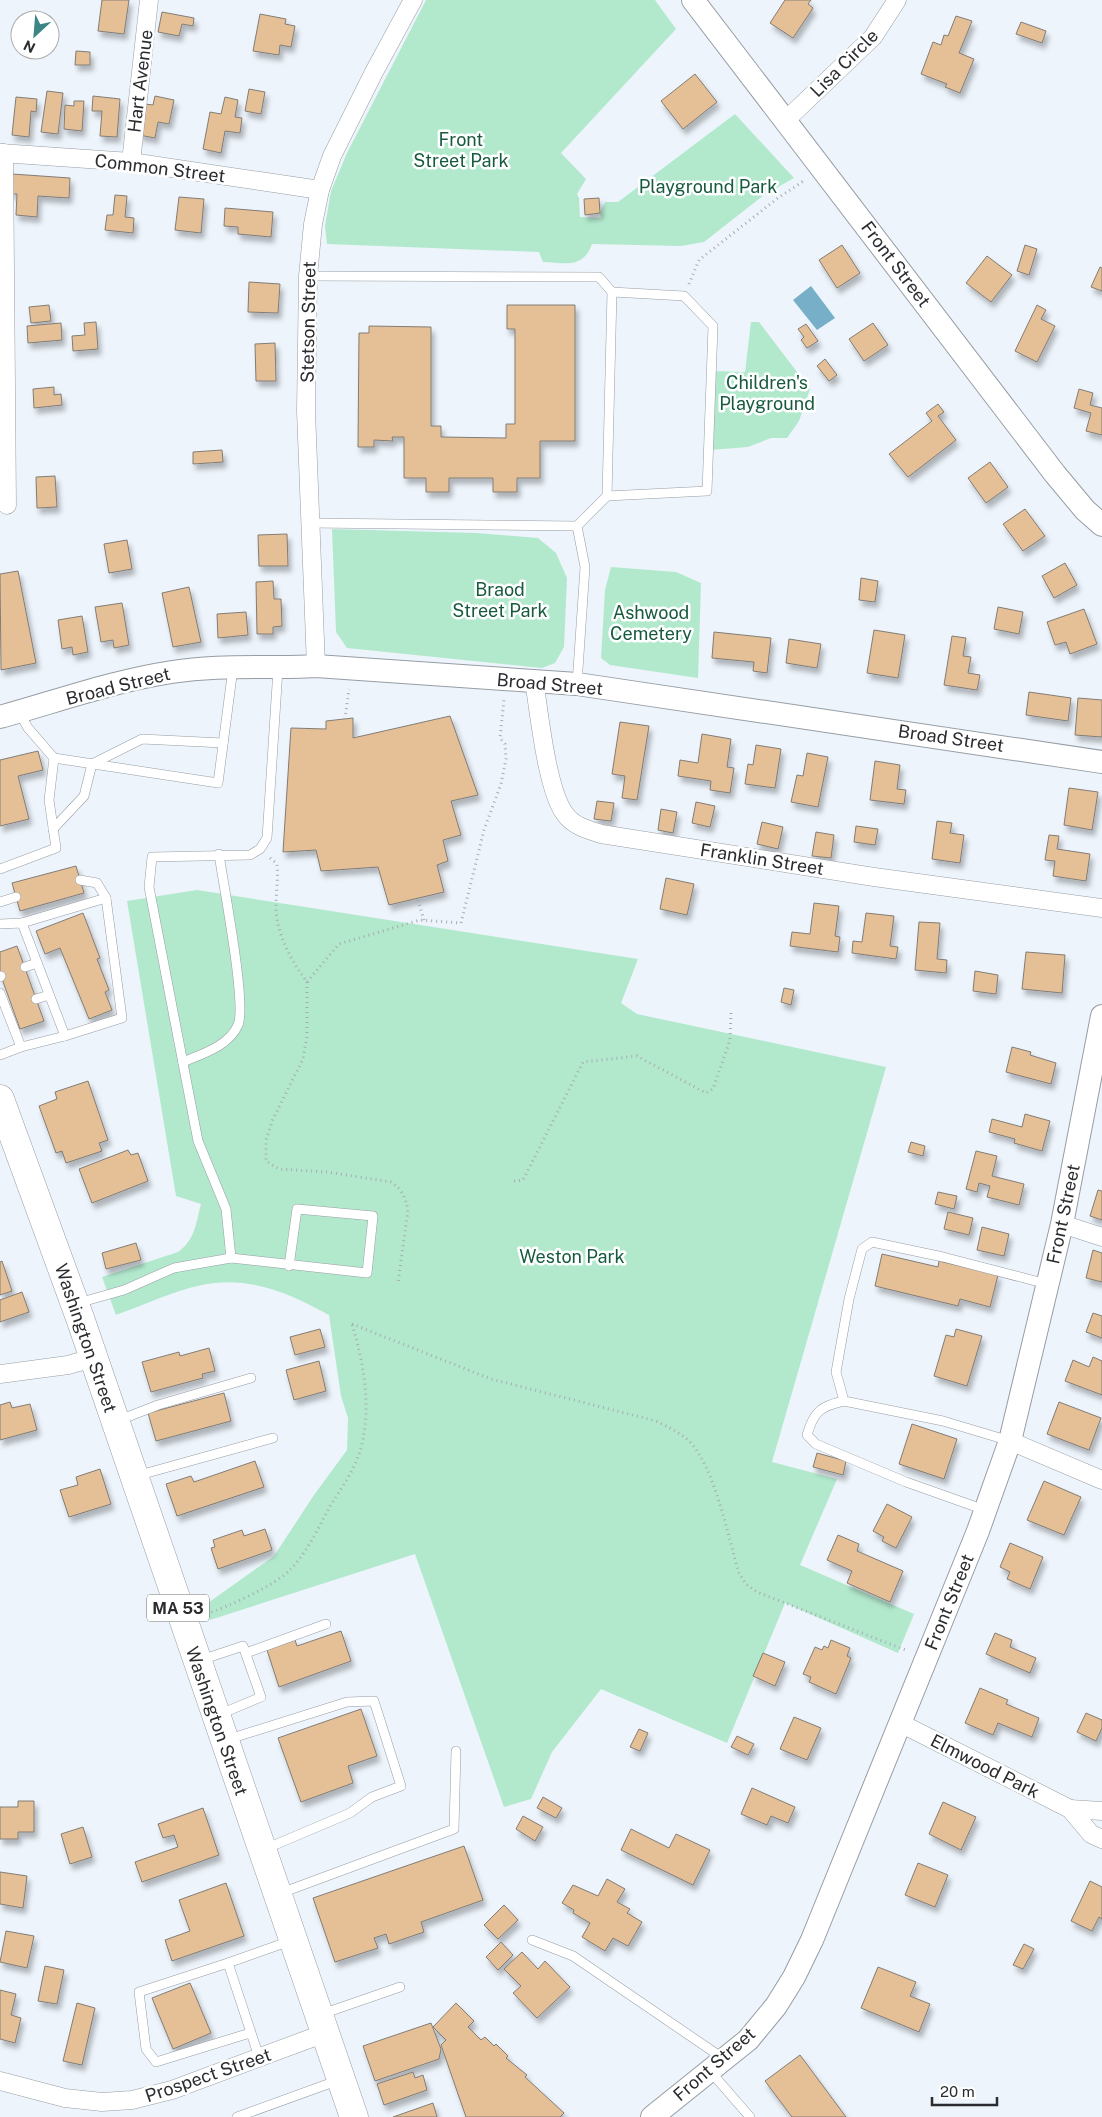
<svg xmlns="http://www.w3.org/2000/svg" width="1102" height="2117" font-family="'Public Sans',sans-serif">
<style>
.green{fill:#b2e9cd}
.water{fill:#77afc8}
.building{fill:#e5c097;stroke:#827c76;filter:url(#shadow)}
.lines{fill:none;stroke-linecap:round;stroke-linejoin:round}
.service-casing{stroke:#979da4;stroke-width:10}
.minor-casing{stroke:#979da4;stroke-width:19}
.tertiary-casing{stroke:#979da4;stroke-width:24}
.primary-casing{stroke:#979da4;stroke-width:29}
.path{stroke:#a7acb2;stroke-width:3;stroke-dasharray:1 4;stroke-linecap:butt}
.service{stroke:#fff;stroke-width:9}
.minor{stroke:#fff;stroke-width:18}
.tertiary{stroke:#fff;stroke-width:22}
.primary{stroke:#fff;stroke-width:28}
.labels{text-anchor:middle;dominant-baseline:central;stroke-width:5;stroke-linejoin:round;paint-order:stroke}
.shield{fill:#fff;stroke:#6a6b6d;stroke-width:1}
.shield-label{font-size:16px;font-weight:bold;fill:#2a2c2f}
.street-label{font-size:18px;fill:#2a2c2f;stroke:#fff}
.park-label{font-size:18px;fill:#185a3f;stroke:#fff}
</style>
<defs>
<filter id="shadow"><feDropShadow dx="3" dy="5.5" stdDeviation="2.5" flood-color="#0004"/></filter>
</defs>
<rect width="100%" height="100%" fill="#edf4fb"/>
<!-- green -->
<g class="green">
<path d="M426 0H655L676 29 561 153 586 179 577 194 579 198 580 217 601 218 600 213 605 202H618L735 114 794 178 764 195 704 242 681 246 592 244C583 269 565 263 543 262L539 252 327 244 325 226 331 191 347 153Z"/>
<polygon points="751,322 759,322 810,389 799,421 787,438 771,438 748,447 710,450 713,371 745,372"/>
<polygon points="332,529 476,533 538,538 556,553 567,578 564,647 555,663 542,668 347,648 336,632"/>
<polygon points="611,567 676,572 701,583 698,678 610,665 601,658 605,590"/>
<path d="M197 890 638 959 621 1003 637 1014 886 1067 772 1462 837 1479 800 1565 914 1614 898 1653 785 1603 727 1743 601 1689 552 1752 531 1799 504 1807 415 1554 210 1620 205 1605 274 1556 314 1495 347 1450 348 1418 341 1396 329 1315C290 1293 248 1275 202 1285 173 1291 144 1305 116 1315L102 1277 178 1252C195 1240 196 1223 201 1204L176 1196 127 901Z"/>
</g>
<!-- water -->
<polygon class="water" points="811,286 835,318 817,330 793,300"/>
<!-- building -->
<g class="building">
<polygon points="102,0 129,0 124,34 98,31"/>
<polygon points="785,0 811,0 808,4 813,8 793,38 770,23"/>
<polygon points="162,12 194,18 193,26 182,24 179,36 158,32"/>
<polygon points="260,14 286,19 285,24 295,26 291,47 280,45 279,55 253,51"/>
<polygon points="956,16 972,21 959,53 974,59 960,93 945,87 947,84 921,74 933,42 941,45 944,35 948,36"/>
<polygon points="1021,22 1046,31 1042,43 1016,34"/>
<polygon points="76,51 90,52 90,65 75,65"/>
<polygon points="695,74 717,102 683,129 661,101"/>
<polygon points="249,89 265,92 261,114 245,111"/>
<polygon points="47,91 63,93 58,134 41,132"/>
<polygon points="93,96 120,99 117,137 100,136 102,111 92,111"/>
<polygon points="155,96 174,100 169,124 158,122 155,138 139,135 145,104 153,105"/>
<polygon points="16,97 37,99 36,112 31,111 29,137 12,135"/>
<polygon points="225,97 238,100 235,117 242,118 240,133 225,131 221,153 203,149 210,112 221,114"/>
<polygon points="74,101 84,101 82,131 64,129 65,105 74,106"/>
<polygon points="12,174 70,178 69,198 38,196 37,217 16,215 17,194 11,194"/>
<polygon points="115,195 127,196 125,217 134,218 133,233 105,230 107,215 113,215"/>
<polygon points="179,197 204,199 201,233 175,230"/>
<polygon points="599,198 600,213 585,215 584,199"/>
<polygon points="225,208 273,212 271,237 238,234 238,227 224,226"/>
<polygon points="842,245 860,273 837,288 819,260"/>
<polygon points="1025,245 1037,249 1029,275 1017,271"/>
<polygon points="987,256 1012,275 991,302 966,283"/>
<polygon points="1100,267 1102,268 1102,291 1091,287"/>
<polygon points="249,282 280,284 278,313 248,312"/>
<polygon points="49,305 51,321 31,323 29,307"/>
<polygon points="507,305 575,305 575,441 540,441 540,478 517,478 517,492 493,492 493,478 449,478 449,492 426,492 426,478 404,478 404,437 392,437 393,441 374,440 374,447 358,447 359,333 369,333 369,326 431,327 431,426 441,426 441,437 506,438 506,424 515,424 515,329 507,329"/>
<polygon points="1037,305 1046,310 1041,319 1055,326 1037,362 1015,351"/>
<polygon points="96,322 98,349 73,351 72,336 85,335 84,323"/>
<polygon points="61,323 62,340 28,343 27,326"/>
<polygon points="873,323 888,345 864,361 849,339"/>
<polygon points="806,324 818,341 807,348 801,340 804,337 798,329"/>
<polygon points="275,343 276,381 256,381 255,344"/>
<polygon points="825,359 837,375 829,381 817,366"/>
<polygon points="54,387 54,395 61,394 62,405 34,408 33,389"/>
<polygon points="1079,389 1093,393 1090,405 1102,408 1102,435 1086,431 1091,413 1074,408"/>
<polygon points="938,404 944,412 938,416 956,440 908,477 889,454 932,421 926,413"/>
<polygon points="222,450 223,462 193,464 193,452"/>
<polygon points="990,462 1008,487 986,503 968,478"/>
<polygon points="55,476 57,507 37,508 36,477"/>
<polygon points="1025,509 1045,536 1023,551 1003,524"/>
<polygon points="287,534 288,566 259,566 258,535"/>
<polygon points="127,540 132,569 109,573 104,544"/>
<polygon points="1065,563 1077,585 1054,598 1042,576"/>
<polygon points="18,571 36,663 1,670 0,574"/>
<polygon points="861,578 878,581 875,602 859,600"/>
<polygon points="273,581 274,599 281,599 282,626 273,627 273,634 257,634 256,582"/>
<polygon points="189,587 201,642 173,647 162,593"/>
<polygon points="122,603 129,645 114,648 113,640 101,642 95,607"/>
<polygon points="998,607 1023,612 1019,634 994,629"/>
<polygon points="1084,609 1097,644 1070,654 1066,642 1055,645 1047,622"/>
<polygon points="246,612 248,635 218,638 217,614"/>
<polygon points="82,616 88,652 73,655 72,647 62,649 58,620"/>
<polygon points="874,630 905,635 898,678 867,673"/>
<polygon points="714,632 771,638 767,673 753,671 754,662 712,658"/>
<polygon points="952,636 966,638 963,656 971,657 968,673 980,675 977,690 944,685"/>
<polygon points="789,639 821,644 817,668 786,663"/>
<polygon points="1029,692 1071,698 1068,721 1026,715"/>
<polygon points="1078,698 1102,700 1102,737 1075,735"/>
<polygon points="450,716 478,795 451,801 461,835 443,840 448,861 437,865 444,892 389,905 378,867 321,871 316,850 283,852 291,728 326,729 326,721 353,718 353,738"/>
<polygon points="620,722 649,726 637,800 622,798 625,776 612,774"/>
<polygon points="702,734 731,739 727,767 734,768 730,793 710,790 711,781 678,776 680,760 698,763"/>
<polygon points="756,745 781,749 775,788 745,784 748,764 753,765"/>
<polygon points="38,751 43,770 18,776 29,819 0,826 0,760"/>
<polygon points="807,753 828,757 818,807 791,802 797,775 803,776"/>
<polygon points="875,761 900,765 897,789 906,790 904,804 870,800"/>
<polygon points="1069,788 1098,792 1092,830 1064,825"/>
<polygon points="597,801 614,803 611,821 594,819"/>
<polygon points="696,802 715,806 710,827 692,823"/>
<polygon points="661,809 677,812 673,833 658,830"/>
<polygon points="937,821 952,823 950,833 964,835 960,863 932,859"/>
<polygon points="762,822 783,827 778,849 757,844"/>
<polygon points="856,826 878,829 875,845 854,842"/>
<polygon points="816,832 834,835 831,858 812,856"/>
<polygon points="1049,835 1059,836 1057,849 1090,854 1086,881 1053,876 1055,861 1045,860"/>
<polygon points="76,866 84,893 20,911 12,883"/>
<polygon points="666,878 694,884 687,915 660,909"/>
<polygon points="814,903 839,906 835,936 840,937 838,952 790,946 792,932 810,934"/>
<polygon points="83,913 100,958 97,959 109,990 105,992 112,1010 89,1019 60,948 45,954 36,931"/>
<polygon points="866,913 894,916 890,946 898,947 896,959 852,953 853,941 862,942"/>
<polygon points="919,922 940,923 937,959 947,960 946,973 915,970"/>
<polygon points="17,946 44,1021 20,1029 0,973 0,952"/>
<polygon points="1026,952 1065,955 1062,993 1022,989"/>
<polygon points="975,971 998,975 996,994 973,991"/>
<polygon points="784,988 794,990 791,1005 781,1002"/>
<polygon points="1012,1047 1031,1052 1030,1055 1056,1063 1051,1084 1006,1072"/>
<polygon points="88,1081 108,1140 99,1143 102,1151 66,1163 62,1151 56,1153 39,1106 57,1099 55,1092"/>
<polygon points="1025,1114 1050,1121 1042,1151 1014,1143 1015,1139 989,1132 992,1119 1022,1127"/>
<polygon points="911,1142 925,1146 923,1156 908,1152"/>
<polygon points="128,1150 131,1155 138,1153 148,1181 92,1203 79,1169"/>
<polygon points="976,1151 997,1156 992,1176 1024,1184 1019,1205 987,1197 990,1186 979,1183 977,1192 966,1189"/>
<polygon points="1098,1190 1102,1191 1102,1220 1090,1216"/>
<polygon points="938,1192 957,1196 954,1209 935,1204"/>
<polygon points="948,1212 973,1218 969,1235 944,1229"/>
<polygon points="982,1227 1009,1234 1004,1256 977,1250"/>
<polygon points="136,1243 141,1260 106,1269 102,1253"/>
<polygon points="1093,1250 1102,1253 1102,1282 1086,1278"/>
<polygon points="882,1254 938,1267 939,1261 998,1275 990,1307 960,1299 958,1306 875,1286"/>
<polygon points="2,1261 12,1291 0,1295 0,1262"/>
<polygon points="22,1292 29,1312 0,1322 0,1300"/>
<polygon points="1093,1313 1102,1316 1102,1338 1086,1332"/>
<polygon points="320,1329 325,1347 295,1355 290,1337"/>
<polygon points="956,1329 982,1336 967,1386 934,1376 946,1335 954,1337"/>
<polygon points="209,1348 215,1371 202,1374 203,1378 151,1392 142,1362 179,1352 180,1356"/>
<polygon points="1093,1357 1102,1361 1102,1395 1065,1381 1073,1360 1089,1367"/>
<polygon points="319,1361 326,1391 294,1400 286,1370"/>
<polygon points="224,1393 231,1421 156,1441 148,1413"/>
<polygon points="10,1402 12,1408 30,1404 37,1430 0,1440 0,1405"/>
<polygon points="1059,1402 1101,1418 1089,1450 1047,1434"/>
<polygon points="912,1424 957,1439 944,1479 899,1464"/>
<polygon points="817,1453 846,1461 843,1475 813,1467"/>
<polygon points="255,1461 264,1487 177,1516 166,1484 191,1476 194,1482"/>
<polygon points="100,1469 111,1504 69,1517 60,1490 78,1485 76,1477"/>
<polygon points="1044,1481 1081,1497 1064,1535 1027,1520"/>
<polygon points="887,1504 912,1517 896,1548 882,1541 884,1537 873,1531"/>
<polygon points="265,1529 272,1550 218,1569 211,1548 215,1547 213,1540 242,1530 244,1536"/>
<polygon points="838,1535 859,1544 857,1551 903,1571 890,1602 847,1583 852,1571 827,1560"/>
<polygon points="1010,1543 1043,1557 1030,1589 1007,1579 1010,1572 1000,1567"/>
<polygon points="341,1631 351,1661 279,1687 267,1650 295,1640 297,1646"/>
<polygon points="995,1633 1012,1640 1010,1647 1036,1658 1030,1673 986,1654"/>
<polygon points="831,1640 850,1648 847,1656 851,1658 836,1694 809,1682 811,1677 803,1674 815,1647 822,1650 824,1646 828,1648"/>
<polygon points="763,1653 785,1662 775,1686 753,1676"/>
<polygon points="980,1688 1008,1700 1006,1704 1039,1718 1032,1737 998,1723 993,1735 965,1723"/>
<polygon points="361,1709 377,1756 348,1766 353,1783 301,1802 278,1738"/>
<polygon points="1086,1713 1102,1720 1102,1728 1096,1741 1077,1732"/>
<polygon points="794,1717 821,1728 807,1760 780,1749"/>
<polygon points="639,1729 648,1733 640,1751 630,1747"/>
<polygon points="737,1736 754,1744 748,1755 731,1747"/>
<polygon points="752,1788 795,1807 788,1823 771,1816 767,1825 741,1814"/>
<polygon points="543,1797 562,1808 556,1818 537,1808"/>
<polygon points="18,1801 34,1801 34,1832 18,1832 18,1839 0,1839 0,1807 18,1807"/>
<polygon points="943,1802 976,1817 961,1850 929,1834"/>
<polygon points="203,1808 219,1855 142,1882 135,1862 178,1847 174,1835 163,1838 158,1824"/>
<polygon points="523,1816 543,1827 535,1841 516,1829"/>
<polygon points="83,1827 92,1857 70,1864 61,1834"/>
<polygon points="631,1829 669,1848 676,1834 710,1850 693,1885 621,1850"/>
<polygon points="464,1846 483,1900 421,1922 424,1932 389,1944 386,1934 374,1938 378,1948 335,1962 313,1898"/>
<polygon points="918,1863 948,1875 935,1907 905,1895"/>
<polygon points="0,1872 27,1876 23,1908 0,1904"/>
<polygon points="607,1879 625,1889 617,1902 630,1909 627,1913 642,1922 628,1946 613,1938 605,1951 582,1937 590,1923 573,1913 574,1910 562,1903 573,1885 598,1896"/>
<polygon points="1090,1881 1102,1887 1102,1919 1099,1917 1092,1931 1071,1921"/>
<polygon points="226,1883 244,1936 172,1961 165,1940 190,1931 179,1900"/>
<polygon points="504,1905 518,1920 498,1939 484,1925"/>
<polygon points="6,1931 34,1936 27,1968 0,1962"/>
<polygon points="501,1942 513,1955 498,1970 486,1957"/>
<polygon points="1024,1944 1034,1949 1023,1969 1013,1965"/>
<polygon points="522,1952 538,1969 545,1961 570,1987 537,2018 513,1993 521,1986 504,1969"/>
<polygon points="45,1966 64,1970 57,2004 38,2001"/>
<polygon points="878,1967 916,1982 910,1996 930,2004 919,2032 861,2008"/>
<polygon points="190,1983 211,2033 173,2049 152,1998"/>
<polygon points="0,1990 16,1994 11,2015 21,2018 15,2043 0,2039"/>
<polygon points="77,2003 95,2008 82,2065 63,2061"/>
<polygon points="456,2003 474,2021 468,2027 481,2040 485,2037 494,2046 496,2044 508,2056 506,2058 527,2075 525,2077 564,2113 560,2117 466,2117 441,2045 446,2040 433,2027"/>
<polygon points="431,2023 441,2049 439,2059 375,2081 363,2046"/>
<polygon points="800,2055 846,2117 792,2117 765,2081"/>
<polygon points="413,2072 415,2078 423,2075 427,2090 384,2105 377,2084"/>
<polygon points="433,2103 437,2117 393,2117"/>
</g>
<g class="lines">
<!-- service casing -->
<g class="service-casing">
<g id="service">
<polyline points="308,276 599,277 612,292 607,496 577,526 311,523"/>
<polyline points="607,496 707,491 713,326 684,296 612,292"/>
<polyline points="577,684 585,567 577,526"/>
<polyline points="19,712 28,728 54,758 218,783 233,668"/>
<polyline points="53,829 84,796 92,764 142,739 223,743"/>
<polyline points="0,869 56,848 49,800 54,758"/>
<polyline points="0,902 16,897"/>
<polyline points="22,923 106,898"/>
<polyline points="0,924 22,923 65,1036 21,1047"/>
<polyline points="25,967 37,963"/>
<polyline points="0,977 1,976"/>
<polyline points="0,993 21,1047 0,1055"/>
<polyline points="36,999 49,995"/>
<polyline points="65,1036 122,1018 106,898 97,883 80,880"/>
<path d="M183 1062C202 1054 229 1046 238 1025 247 1005 223 883 219 854"/>
<polyline points="231,1258 367,1273 373,1216 297,1209 289,1266"/>
<polyline points="78,1303 124,1290 174,1268 231,1258 226,1209 198,1141 149,887 152,857 250,855 260,849 267,838 278,669"/>
<path d="M844 1401C821 1406 814 1411 807 1435L816 1444 906 1482 985 1510"/>
<polyline points="117,1421 158,1405 251,1378"/>
<polyline points="1010,1441 943,1421 844,1401 836,1372 849,1299 862,1249 872,1242 943,1257 1047,1284"/>
<polyline points="136,1476 273,1438"/>
<polyline points="246,1653 326,1624"/>
<polyline points="201,1660 243,1646 261,1697 218,1715"/>
<polyline points="226,1740 347,1702 374,1701 401,1786 372,1797 350,1813 265,1849"/>
<polyline points="281,1893 454,1829 456,1751"/>
<polyline points="532,1940 573,1956 724,2059"/>
<polyline points="228,1963 139,1992 146,2049 156,2062 250,2033"/>
<polyline points="322,2014 400,1987"/>
<polyline points="259,2057 228,1963 290,1941"/>
<polyline points="710,2071 750,2117"/>
<polyline points="237,2117 339,2080"/>
</g>
</g>
<!-- minor casing -->
<g class="minor-casing">
<g id="minor">
<polyline points="786,120 873,37 897,0"/>
<polyline points="0,153 131,162 320,190"/>
<polyline points="4,153 7,505"/>
<polyline points="131,162 149,0"/>
<polyline points="316,666 306,411 308,276 313,224 320,190 332,156 374,72 413,0"/>
<path d="M534 680C539 712 547 791 565 814 573 826 589 830 601 834L874 877 1102 908"/>
<polyline points="1062,1224 1102,1237"/>
<polyline points="0,1374 68,1365 93,1358"/>
<polyline points="1010,1441 1102,1480"/>
<polyline points="900,1723 1070,1809 1091,1834 1102,1839"/>
<polyline points="1070,1809 1102,1811"/>
<polyline points="0,2081 65,2098 102,2102 132,2100 172,2090 325,2033"/>
</g>
</g>
<!-- tertiary casing -->
<g class="tertiary-casing">
<g id="tertiary">
<polyline points="693,0 1055,474 1085,510 1102,525"/>
<path d="M0 717C58 701 113 681 172 672 220 664 269 669 316 666L577 684 1102 762"/>
<polyline points="652,2117 748,2040 776,2006 794,1977 812,1940 842,1866 978,1531 1010,1441 1062,1224 1102,1016"/>
</g>
</g>
<!-- primary casing -->
<g class="primary-casing">
<polyline id="primary" points="0,1099 80,1318 354,2117"/>
</g>
<!-- path -->
<g class="path">
<polyline points="689,284 699,260 778,198 805,180"/>
<polyline points="345,719 349,689"/>
<path d="M270 858 277 864C279 882 274 901 277 919 281 942 293 963 307 982L339 944 420 920 461 923 484 830 501 784 506 759 505 744 500 738 504 700"/>
<polyline points="418,900 424,920"/>
<path d="M307 982V1036L303 1059 273 1119 266 1140V1161L279 1169 327 1172 391 1182C402 1189 405 1197 408 1210L398 1283"/>
<polyline points="514,1181 523,1180 583,1062 637,1056 706,1093 713,1089 730,1040 731,1013"/>
<path d="M352 1324 491 1379 656 1421C668 1427 679 1432 689 1441 715 1467 728 1537 739 1573L746 1584 757 1592 908 1651"/>
<path d="M207 1614C229 1606 276 1585 291 1569 307 1552 318 1529 329 1508 338 1493 349 1478 356 1462 374 1419 365 1367 352 1324"/>
</g>
<!-- service -->
<use href="#service" class="service"/>
<!-- minor -->
<use href="#minor" class="minor"/>
<!-- tertiary -->
<use href="#tertiary" class="tertiary"/>
<!-- primary -->
<use href="#primary" class="primary"/>
</g>
<g class="labels">
<!-- shield labels -->
<rect class="shield" x="147" y="1594.5" width="62" height="27" rx="4"/>
<g class="shield-label">
<text x="178" y="1608">MA 53</text>
</g>
<!-- street labels -->
<g class="street-label">
<text transform="translate(844 63) rotate(-45)">Lisa Circle</text>
<text transform="translate(140 81) rotate(-83)">Hart Avenue</text>
<text transform="translate(160 168) rotate(7)">Common Street</text>
<text transform="translate(896 264) rotate(53)">Front Street</text>
<text transform="translate(308 322) rotate(-89)">Stetson Street</text>
<text transform="translate(550 684) rotate(5)">Broad Street</text>
<text transform="translate(118 686) rotate(-14)">Broad Street</text>
<text transform="translate(951 738) rotate(8)">Broad Street</text>
<text transform="translate(762 859) rotate(9)">Franklin Street</text>
<text transform="translate(1063 1214) rotate(-78)">Front Street</text>
<text transform="translate(86 1338) rotate(71)">Washington Street</text>
<text transform="translate(949 1602) rotate(-68)">Front Street</text>
<text transform="translate(217 1721) rotate(71)">Washington Street</text>
<text transform="translate(985 1766) rotate(27)">Elmwood Park</text>
<text transform="translate(714 2064) rotate(-41)">Front Street</text>
<text transform="translate(208 2075) rotate(-19)">Prospect Street</text>
</g>
<!-- park labels -->
<g class="park-label">
<text x="461" y="139">Front<tspan x="461" dy="21">Street Park</tspan></text>
<text x="708" y="186">Playground Park</text>
<text x="767" y="382">Children's<tspan x="767" dy="21">Playground</tspan></text>
<text x="500" y="589">Braod<tspan x="500" dy="21">Street Park</tspan></text>
<text x="651" y="612">Ashwood<tspan x="651" dy="21">Cemetery</tspan></text>
<text x="572" y="1256">Weston Park</text>
</g>
</g>
<!-- north arrow -->
<g transform="translate(35 35) rotate(206)"><circle r="24" fill="#ffffff" stroke="#aaabac"/>
<path d="M0-4L9 19L0 12L-9 19Z" fill="#3d8584"/>
<text y="-8" font-size="14" font-weight="bold" text-anchor="middle" fill="#2a2c2f">N</text>
</g>
<!-- scale -->
<path d="M932 2097v8h65v-8" fill="none" stroke="#2a2c2f" stroke-width="2.5"/>
<text x="940" y="2097" font-size="15" fill="#2a2c2f" stroke="#ffffff" stroke-width="4" paint-order="stroke">20 m</text>
</svg>
